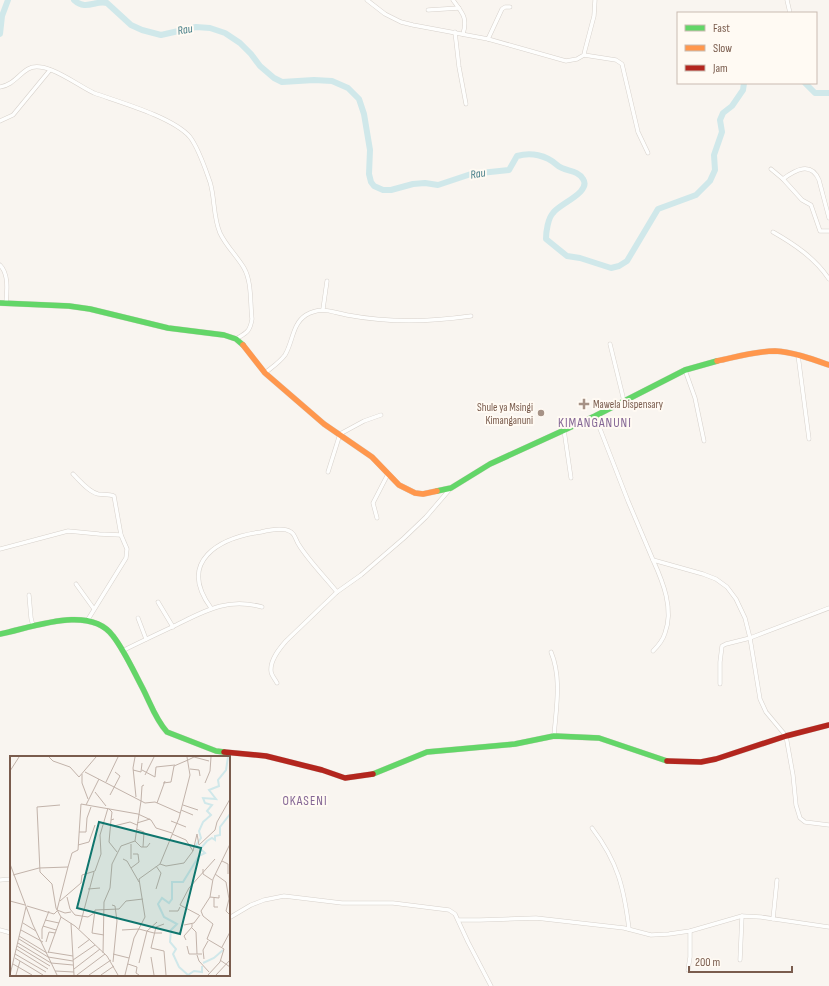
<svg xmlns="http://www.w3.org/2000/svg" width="829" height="986" font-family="'Sofia Sans Condensed',sans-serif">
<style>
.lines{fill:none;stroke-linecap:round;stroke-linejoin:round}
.river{stroke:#d0e8ea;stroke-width:6}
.street-casing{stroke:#d7d1cb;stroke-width:4.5}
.fast-casing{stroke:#d9d2cb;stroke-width:6}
.slow-casing{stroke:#d9d2cb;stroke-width:6}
.jam-casing{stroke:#d9d2cb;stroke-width:6}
.street{stroke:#fefefd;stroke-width:3.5}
.fast{stroke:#63d668;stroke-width:5.5}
.slow{stroke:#ff974d;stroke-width:5.5}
.jam{stroke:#b3261e;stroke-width:5.5}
.poi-dot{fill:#a69286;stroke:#fffaf3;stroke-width:1.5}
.labels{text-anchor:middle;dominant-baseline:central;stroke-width:4;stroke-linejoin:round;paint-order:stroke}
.poi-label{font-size:11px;fill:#7a5c4d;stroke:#fffaf3;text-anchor:start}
.water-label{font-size:12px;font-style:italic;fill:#437c86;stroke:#fffaf3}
.quarter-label{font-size:13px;letter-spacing:1px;fill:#846695;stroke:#fffaf3}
.inset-river{fill:none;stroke:#d0e8ea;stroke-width:2}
.inset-road{fill:none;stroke:#c2b3aa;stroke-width:1}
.view{fill:#0f766e;fill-opacity:0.15;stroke:#0f766e;stroke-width:2}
.inset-edge{fill:none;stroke:#7a5c4d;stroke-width:2}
</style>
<rect width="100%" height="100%" fill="#f9f5f0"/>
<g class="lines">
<!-- river -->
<g class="river">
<path d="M74 0C86 11 95 0 107 3L131 25 142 30 161 35 196 27 210 28 225 33 240 43 251 54 260 66 274 78 282 82 314 80 332 81 348 88 359 99 364 114 370 150 369 174 371 182 374 186 383 190H391L413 184 425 183 438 185 471 174 509 170 517 156C531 152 546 155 557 165 565 172 577 169 583 179 592 192 559 204 553 213 548 218 546 232 546 239L567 256 580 258 611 268 619 266 627 261 658 209 696 195 710 181 715 170 714 155 722 132 720 120 723 113 732 106 743 90 744 83"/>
<polyline points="0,34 2,16 8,0"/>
<polyline points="805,83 815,93 829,93"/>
</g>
<!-- street casing -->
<g class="street-casing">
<g id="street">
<polyline points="367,0 385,14 401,22 413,25 488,39 566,61 577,59 584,55 585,50 594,16 595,0"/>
<path d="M453 0C462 13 468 17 463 34"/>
<polyline points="787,0 790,13"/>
<polyline points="428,10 459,8"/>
<polyline points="455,32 459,67 466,104"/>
<polyline points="488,39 502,9 505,7 510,7"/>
<polyline points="584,55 616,60 622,64 638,132 648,153"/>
<path d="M0 87C13 85 18 75 28 69 45 59 78 86 94 93 119 102 173 117 190 137 199 149 205 168 210 182 215 198 213 217 220 233 226 246 237 256 244 268 252 282 250 303 252 319 250 332 246 333 236 339"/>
<polyline points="0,121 13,115 50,70"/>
<polyline points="771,169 783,179 802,200 811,205 820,231 829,231"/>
<path d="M783 179C795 170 811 161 819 180L829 218"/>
<path d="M773 232C794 244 815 258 829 279"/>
<path d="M0 265C9 274 7 291 6 303"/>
<polyline points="323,309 327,281"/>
<polyline points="610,344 624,401"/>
<polyline points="798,355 809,439"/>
<polyline points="685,370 695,398 704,441"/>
<path d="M265 373C271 368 280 362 285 355 293 342 292 324 306 315 322 306 331 312 347 315 390 323 428 322 471 316"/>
<polyline points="595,416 628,501 653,560 703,574 716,579 727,587 736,599 745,618 750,638 760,699 766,712 786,736 793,775 796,805 800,818 805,822 829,825"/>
<polyline points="564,430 571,478"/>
<polyline points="328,472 340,434 364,421 381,415"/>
<path d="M73 474C80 481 89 492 98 494 104 495 109 494 114 496L121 535 127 549 126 558 87 621"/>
<polyline points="377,518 373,503 388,474"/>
<polyline points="0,549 68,531 99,534 121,535"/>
<polyline points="76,584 94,609"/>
<polyline points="29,595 31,618 33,626"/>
<polyline points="158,602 173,627"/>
<path d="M211 608C177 561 219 538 261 532 269 530 284 527 291 532 295 534 296 541 299 545 309 561 325 577 337 592"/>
<polyline points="138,618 146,639"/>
<path d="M122 651C138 643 155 635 172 627 203 612 226 597 262 607"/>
<path d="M653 651C658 646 663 640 665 633 674 609 663 582 653 560"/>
<path d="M551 652C562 678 556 709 554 736"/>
<path d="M277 683C275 679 271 675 271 671 270 660 279 649 286 641L337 592 361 575 404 538 426 517 450 489"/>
<polyline points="720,684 720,662 722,646 726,644 750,638 829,608"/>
<path d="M592 828C618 862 624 888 629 929"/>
<polyline points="0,880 11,879"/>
<polyline points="229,918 251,905 264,900 284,896 342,903 393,903 449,910 455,914 468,942 491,986"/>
<polyline points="773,919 777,880"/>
<polyline points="459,920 480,920 536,918 624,928 651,935 669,934 690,931 742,916 761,917 829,927"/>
<polyline points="0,930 11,933"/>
<polyline points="740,960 742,916"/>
<polyline points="688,970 690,957 690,931"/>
</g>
</g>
<!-- fast casing -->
<g class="fast-casing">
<g id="fast">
<polyline points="0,303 69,306 90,309 168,328 224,335 236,339 243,345"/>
<polyline points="437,491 451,488 490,464 595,416 685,370 717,361"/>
<path d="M0 634C31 628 90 604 113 636 124 650 133 670 142 687 150 702 155 719 167 732L216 751 224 752"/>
<polyline points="373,774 427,752 515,744 554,736 599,738 667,761"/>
</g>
</g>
<!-- slow casing -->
<g class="slow-casing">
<g id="slow">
<polyline points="243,345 265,373 324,424 372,457 399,485 415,493 423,494 437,491"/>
<path d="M717 361C736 357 755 351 775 351 793 352 812 359 829 365"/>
</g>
</g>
<!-- jam casing -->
<g class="jam-casing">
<g id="jam">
<polyline points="224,752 266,756 322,770 345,778 373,774"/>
<polyline points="667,761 701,762 716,759 786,736 829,725"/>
</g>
</g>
<!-- street -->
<use href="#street" class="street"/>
<!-- fast -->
<use href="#fast" class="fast"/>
<!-- slow -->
<use href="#slow" class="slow"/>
<!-- jam -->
<use href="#jam" class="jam"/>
</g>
<!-- markers -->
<g class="poi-dot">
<path d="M582 398h4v4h4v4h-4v4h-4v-4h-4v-4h4z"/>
<circle cx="541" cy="413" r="4"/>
</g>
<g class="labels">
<!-- poi labels -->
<g class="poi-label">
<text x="593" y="404">Mawela Dispensary</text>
<text x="533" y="407" text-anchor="end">Shule ya Msingi<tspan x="533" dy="13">Kimanganuni</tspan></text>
</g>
<!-- water labels -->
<g class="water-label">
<text transform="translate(185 30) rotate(-11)">Rau</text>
<text transform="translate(478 174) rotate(-9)">Rau</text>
</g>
<!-- quarter labels -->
<g class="quarter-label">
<text x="595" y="423">KIMANGANUNI</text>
<text x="305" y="801">OKASENI</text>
</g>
</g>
<!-- overview -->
<g transform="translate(10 756)">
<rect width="220" height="220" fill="#f9f5f0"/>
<path class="inset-river" d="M191 92 197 85 202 82 205 84V80L210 79V71L220 58M193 207 204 202 213 194M178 219 184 215 192 216V210M178 219 169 211 163 198 166 193 160 186 161 174 167 168 154 161 148 148 152 142 159 147 162 143V126H173L189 100 195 97 186 89 191 82 189 75 193 66 201 59 197 55 202 49 195 47 193 42 206 43 199 34 209 30 208 24 216 14 218 1"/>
<path class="inset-road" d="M39 1 43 5 60 11 69 21 86 1M125 1 123 12 126 41M178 4 184 1 199 5M180 13 189 14 190 20M123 14 131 16 132 7M132 14 145 21 146 11 165 9M0 15 9 1M75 16 135 47 145 46 170 57M72 18V27L78 43M135 19 144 1M96 26 108 1M153 27 161 26 164 10 178 4M195 27 200 15 201 1M85 36 96 50M100 39 110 20 105 16M131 45 132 30 134 29M147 47 155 25M50 49 27 51 30 116 42 128 46 152 51 161 65 170 97 200 108 219M76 49 89 23M173 49 188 54M99 53 102 56 101 64M171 54 183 59M128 58 141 64 146 72 162 77M104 63 101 64 99 86 107 96M161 65 176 71M127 67 140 63M104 70 120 66 127 69M126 73 134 76 133 91M69 76H76L77 62 81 51M162 78 176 84 183 95M125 85 131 91H137L140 87M121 88V103M68 89 79 86 85 69M113 103 117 105 129 126M212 105 218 108V118M0 108 23 169 47 219M150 108 156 110 174 107 183 95 187 78 189 89 205 74 207 66 220 43M146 110 151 117 146 133M121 112 129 106 128 98H123M193 113V118L202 124M205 118 216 126 219 143 216 155 220 159M3 119 29 112 58 111 62 97 68 94 71 48 128 58M78 133 90 132M57 141 60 153 65 159 78 161 84 157M200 141 209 142V139M204 142V151H208M0 145 15 149M50 145 71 127 72 119 85 115 91 98 90 79 98 52M102 149 105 150 107 165 103 206M17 150 44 158 47 155M47 154 58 111M47 154 55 157 61 156M159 155H168L170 151M189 159 170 149 179 132 205 103M35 164 49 167M13 167 26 175M61 167 64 219M154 168 146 171 141 192 154 195 156 219M174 169 184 167 190 159M33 170 46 174M182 172 186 176 187 198M69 173 84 116M129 173 144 177H152M11 174 33 186M112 174 129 173M94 179 82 177 85 154 109 153 116 145 133 143M9 180 37 197M9 183 38 201 63 205M32 183V173L39 155M176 184 174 180 182 171V168M36 186 39 176 45 177M8 187 41 207 63 209M7 190 40 210M177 190 179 198H192M212 191 220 176M68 192 80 183M6 193 38 213M38 196 63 200M38 197 51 161M93 197 94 146 100 132 102 108 111 90 125 85 131 45M5 198 36 216M103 198 119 202M187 199 189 205 199 216M141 201 144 219M5 202 33 219M194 203 193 194 198 185M63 204 85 189M210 204 220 211M129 207 137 175 147 166M3 208 22 219M118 208 127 211 126 217 129 219M64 213 90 193M45 215 64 216M0 219 16 151M6 219 10 205M67 219 95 198M79 219 101 204M91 219 104 210M115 219 124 182 135 161 129 123 150 108 169 62 180 19 177 1M198 219 210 206 214 193 197 183 203 168 193 160 191 155 200 141 203 123 220 88M206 219 220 204"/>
<path class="view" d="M89 66 191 92 170 178 67 152Z"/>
<rect width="220" height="220" class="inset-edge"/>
</g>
<!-- legend -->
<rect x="677" y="12" width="140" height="72" fill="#fffaf3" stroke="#cabbb1"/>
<rect x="685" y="25" width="20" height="6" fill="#63d668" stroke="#cabbb1"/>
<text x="713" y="32" font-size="12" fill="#7a5c4d">Fast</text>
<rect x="685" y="45" width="20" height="6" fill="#ff974d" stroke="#cabbb1"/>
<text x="713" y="52" font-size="12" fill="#7a5c4d">Slow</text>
<rect x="685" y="65" width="20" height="6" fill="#b3261e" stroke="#cabbb1"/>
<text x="713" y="72" font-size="12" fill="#7a5c4d">Jam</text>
<!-- scale -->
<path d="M689 966v6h103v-6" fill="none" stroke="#7a5c4d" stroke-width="2"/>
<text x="695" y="966" font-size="12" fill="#7a5c4d" stroke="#fffaf3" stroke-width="3" paint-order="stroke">200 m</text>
</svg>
